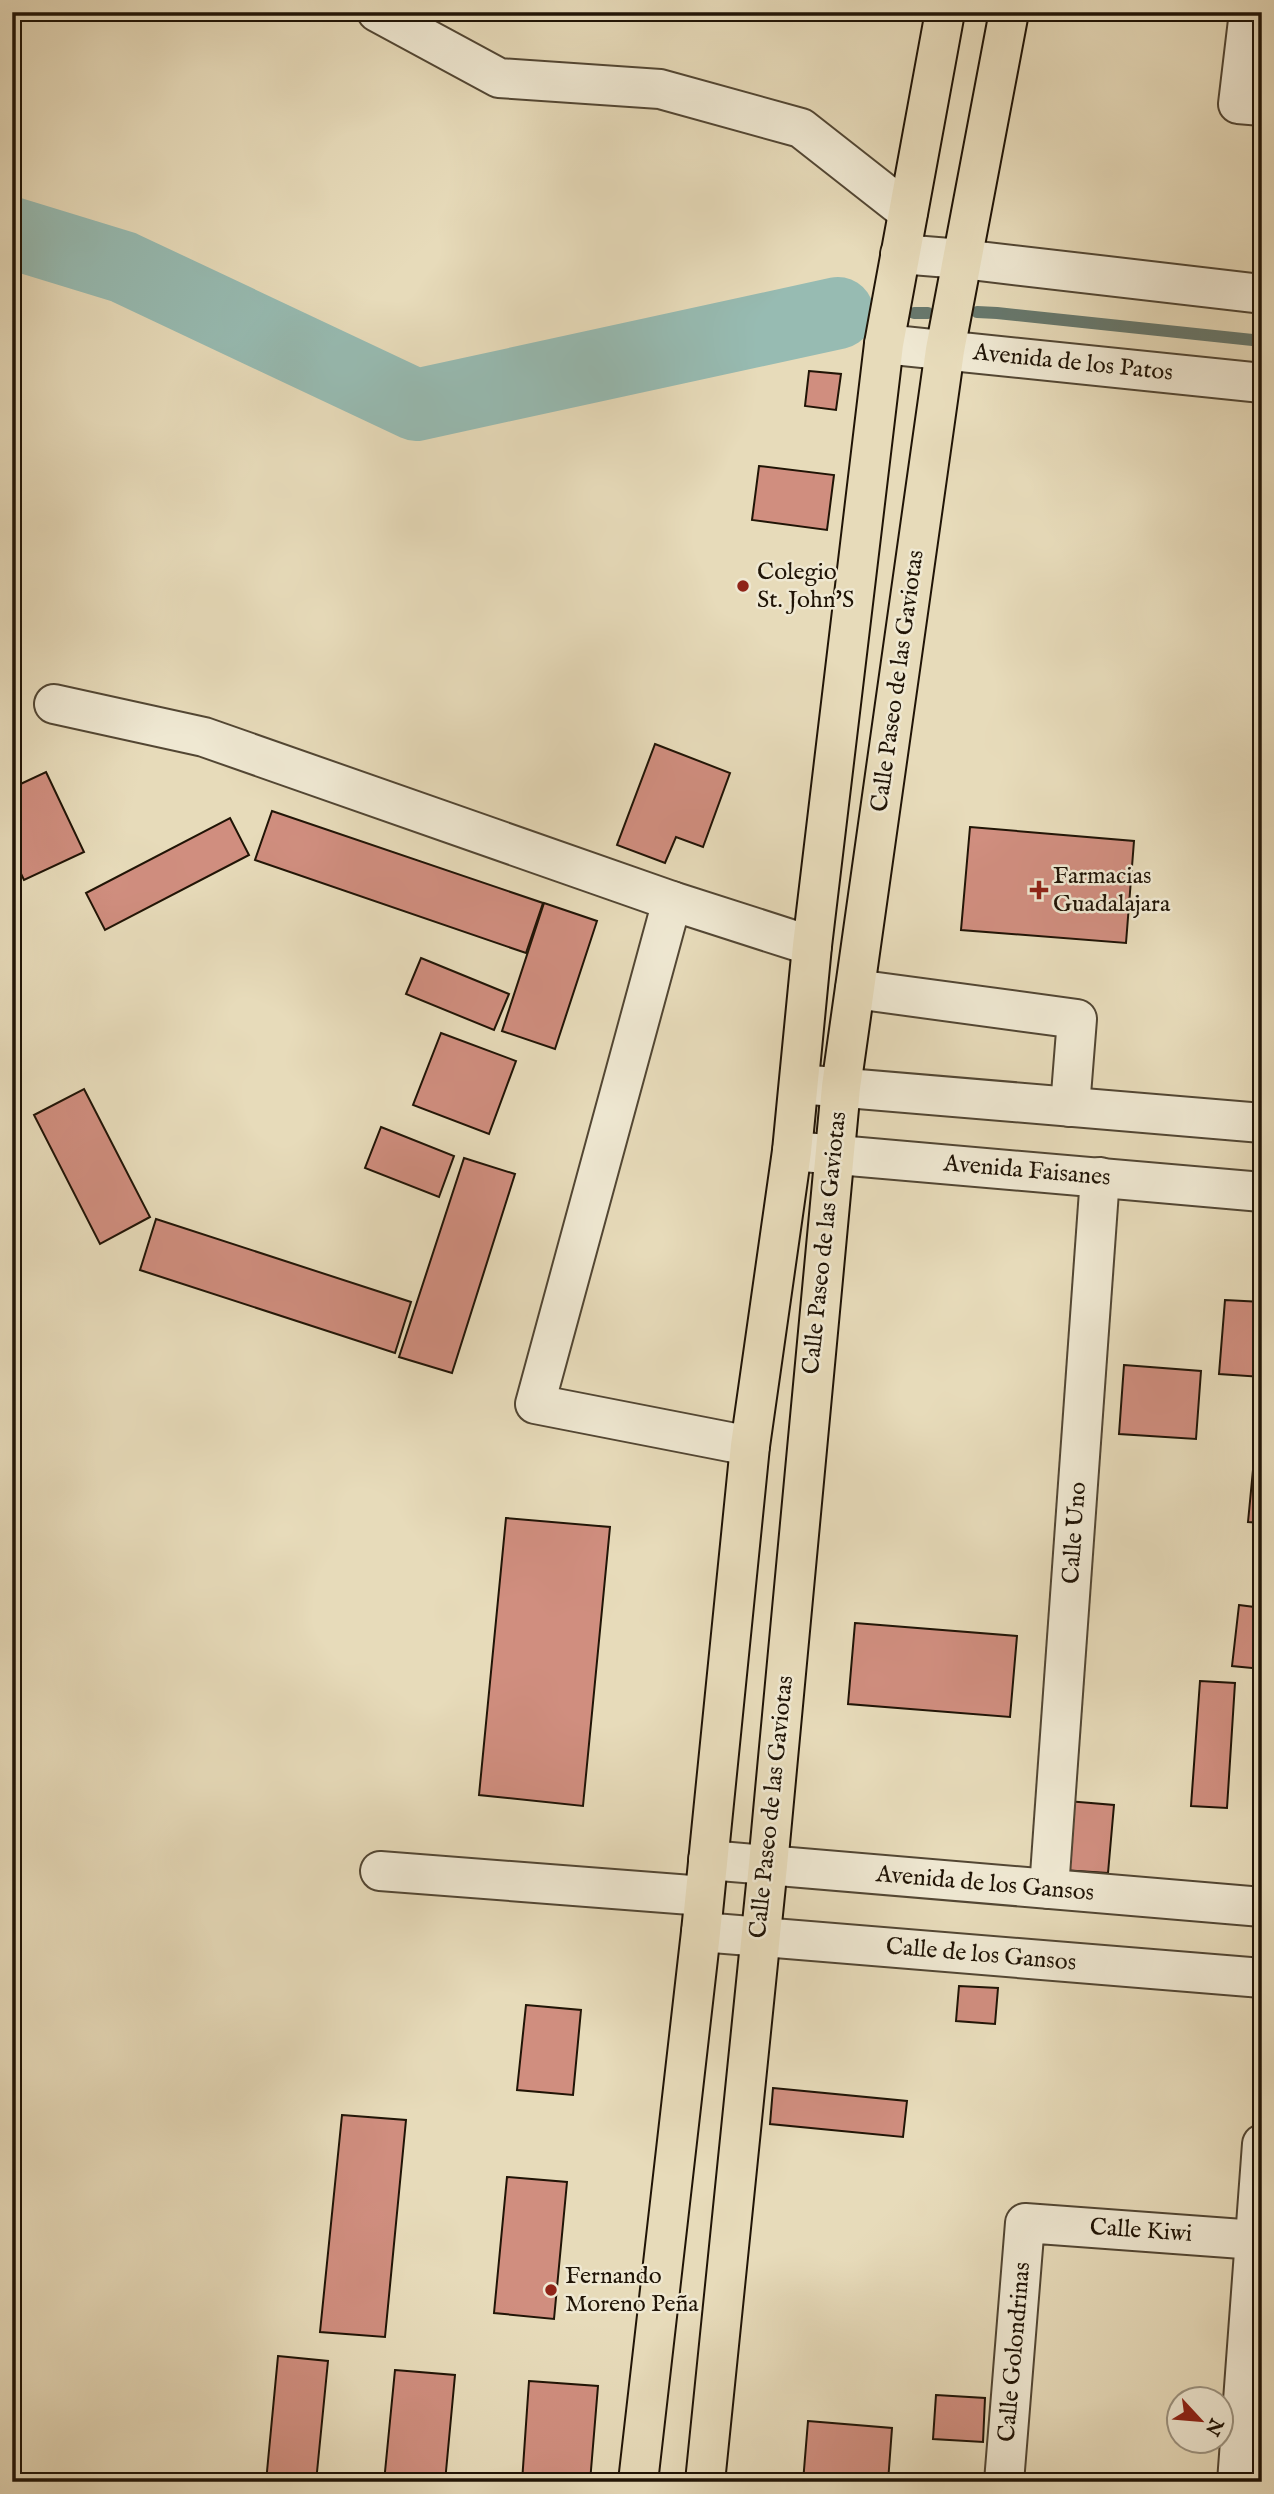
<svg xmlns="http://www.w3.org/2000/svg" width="1274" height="2494" font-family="'IM FELL English',serif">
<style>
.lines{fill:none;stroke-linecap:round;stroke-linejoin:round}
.stream{stroke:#67786d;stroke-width:12}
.river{stroke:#97bbb2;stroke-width:72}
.building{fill:#d08e7f;stroke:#201406;stroke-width:2}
.minor-casing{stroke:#524633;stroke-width:42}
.major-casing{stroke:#201406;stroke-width:42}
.minor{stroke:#efe8d2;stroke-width:38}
.major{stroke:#e7dbba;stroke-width:38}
.poi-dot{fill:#8f2418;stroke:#efe8d2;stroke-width:2.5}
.labels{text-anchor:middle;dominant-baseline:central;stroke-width:5;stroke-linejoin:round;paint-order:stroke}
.street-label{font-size:24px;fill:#201406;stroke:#efe8d2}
.poi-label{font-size:24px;fill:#201406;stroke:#efe8d2;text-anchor:start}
</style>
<rect width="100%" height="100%" fill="#e7dbba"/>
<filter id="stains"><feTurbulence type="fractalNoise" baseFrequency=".00286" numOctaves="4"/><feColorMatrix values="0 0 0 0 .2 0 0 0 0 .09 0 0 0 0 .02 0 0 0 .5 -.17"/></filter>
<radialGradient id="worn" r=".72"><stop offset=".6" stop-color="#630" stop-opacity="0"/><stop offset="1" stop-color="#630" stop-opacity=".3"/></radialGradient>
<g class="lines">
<!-- stream -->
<g class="stream">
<polyline points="977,312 997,313 1262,341"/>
<polyline points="838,313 865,313"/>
<polyline points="914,313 928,313"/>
</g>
<!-- river -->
<polyline class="river" points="12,233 123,267 416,405 838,313"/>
</g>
<!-- building -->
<g class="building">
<polygon points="809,371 841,374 836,410 805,406"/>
<polygon points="759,466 834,475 827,530 752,520"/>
<polygon points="655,744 730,773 703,847 676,837 665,863 617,845"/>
<polygon points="46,772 84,852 24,880 12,855 12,788"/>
<polygon points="272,811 543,903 526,953 255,860"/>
<polygon points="230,818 249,855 105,930 86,893"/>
<polygon points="970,827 1134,841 1126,943 961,930"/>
<polygon points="544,903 597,921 555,1049 502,1031"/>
<polygon points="421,958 509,994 494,1030 406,994"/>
<polygon points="441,1033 516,1061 489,1134 413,1105"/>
<polygon points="84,1089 150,1217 100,1244 34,1115"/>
<polygon points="381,1127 454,1156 439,1197 365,1168"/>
<polygon points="464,1158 515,1174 452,1373 399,1357"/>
<polygon points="156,1219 411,1302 395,1353 140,1270"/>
<polygon points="1225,1300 1262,1302 1262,1377 1219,1374"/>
<polygon points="1124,1365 1201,1371 1196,1439 1119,1434"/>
<polygon points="1255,1449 1262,1449 1262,1523 1248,1522"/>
<polygon points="506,1518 610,1527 583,1806 479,1795"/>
<polygon points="1239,1605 1262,1608 1262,1669 1232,1666"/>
<polygon points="855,1623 1017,1636 1010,1717 848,1704"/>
<polygon points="1200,1681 1235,1683 1227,1808 1191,1806"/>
<polygon points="1067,1801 1114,1805 1108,1873 1062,1870"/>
<polygon points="959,1986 998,1988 995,2024 956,2021"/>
<polygon points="526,2005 581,2010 573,2095 517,2090"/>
<polygon points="773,2088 907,2101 903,2137 770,2124"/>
<polygon points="342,2115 406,2120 385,2337 320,2332"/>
<polygon points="507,2177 567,2182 554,2319 494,2313"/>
<polygon points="278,2356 328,2361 316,2482 266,2482"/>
<polygon points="395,2370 455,2375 445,2482 384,2482"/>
<polygon points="529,2381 598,2386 590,2482 522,2482"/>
<polygon points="936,2395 985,2398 983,2442 933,2439"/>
<polygon points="808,2421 892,2428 888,2482 803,2482"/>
</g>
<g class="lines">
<!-- minor casing -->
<g class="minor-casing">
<g id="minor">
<polyline points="377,12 499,78 660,89 801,128 908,212"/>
<polyline points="1249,12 1238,104 1262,106"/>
<polyline points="900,254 962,259 1262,294"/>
<polyline points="884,344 1262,383"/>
<polyline points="54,704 204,737 672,901"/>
<polyline points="855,989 1077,1019 1070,1107"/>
<polyline points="799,1084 1262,1123"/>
<polyline points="792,1151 1262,1192"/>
<polyline points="750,1446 535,1404 672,901 812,946"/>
<polyline points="708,1860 1262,1907"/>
<polyline points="380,1871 704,1896"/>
<polyline points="1049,1889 1100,1177"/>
<polyline points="701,1932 1262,1978"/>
<polyline points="1004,2482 1025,2223 1256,2240"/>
<polyline points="1237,2482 1262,2144"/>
</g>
</g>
<!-- major casing -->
<g class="major-casing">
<g id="major">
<polyline points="638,2482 701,1932 750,1446 792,1151 812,946 884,344 945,12"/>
<polyline points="705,2482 768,1865 841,1087 945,350 1009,12"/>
</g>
</g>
<!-- minor -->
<use href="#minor" class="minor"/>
<!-- major -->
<use href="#major" class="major"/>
</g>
<!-- markers -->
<g class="poi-dot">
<circle cx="743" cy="586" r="7"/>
<path d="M1035.5 879.5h7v7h7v7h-7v7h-7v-7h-7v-7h7z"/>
<circle cx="551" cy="2290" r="7"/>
</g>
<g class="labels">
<!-- street labels -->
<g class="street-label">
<text transform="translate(1073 363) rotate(6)">Avenida de los Patos</text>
<text transform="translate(898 681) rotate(-82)">Calle Paseo de las Gaviotas</text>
<text transform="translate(1027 1171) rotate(5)">Avenida Faisanes</text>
<text transform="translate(825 1243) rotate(-84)">Calle Paseo de las Gaviotas</text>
<text transform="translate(1075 1533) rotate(-86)">Calle Uno</text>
<text transform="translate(772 1807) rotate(-84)">Calle Paseo de las Gaviotas</text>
<text transform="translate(985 1884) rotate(5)">Avenida de los Gansos</text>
<text transform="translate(981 1955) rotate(5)">Calle de los Gansos</text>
<text transform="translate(1141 2231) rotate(4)">Calle Kiwi</text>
<text transform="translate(1015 2352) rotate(-85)">Calle Golondrinas</text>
</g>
<!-- poi labels -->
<g class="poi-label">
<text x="757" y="572">Colegio<tspan x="757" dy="28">St. John'S</tspan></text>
<text x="1053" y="876">Farmacias<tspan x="1053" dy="28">Guadalajara</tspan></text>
<text x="565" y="2276">Fernando<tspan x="565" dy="28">Moreno Peña</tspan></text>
</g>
</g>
<!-- margin -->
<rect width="1274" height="2494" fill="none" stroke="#e7dbba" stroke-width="42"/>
<rect x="14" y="14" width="1246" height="2466" fill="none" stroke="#201406" stroke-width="3.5"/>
<rect x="21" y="21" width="1232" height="2452" fill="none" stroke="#201406" stroke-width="2"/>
<!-- north arrow -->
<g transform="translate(1200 2420) rotate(116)"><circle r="33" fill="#efe8d2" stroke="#9c9380" stroke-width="2"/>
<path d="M0-5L12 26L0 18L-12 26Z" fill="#8f2418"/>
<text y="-10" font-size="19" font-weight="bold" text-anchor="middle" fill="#201406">N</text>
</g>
<rect width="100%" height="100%" filter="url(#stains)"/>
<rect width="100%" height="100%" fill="url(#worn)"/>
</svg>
